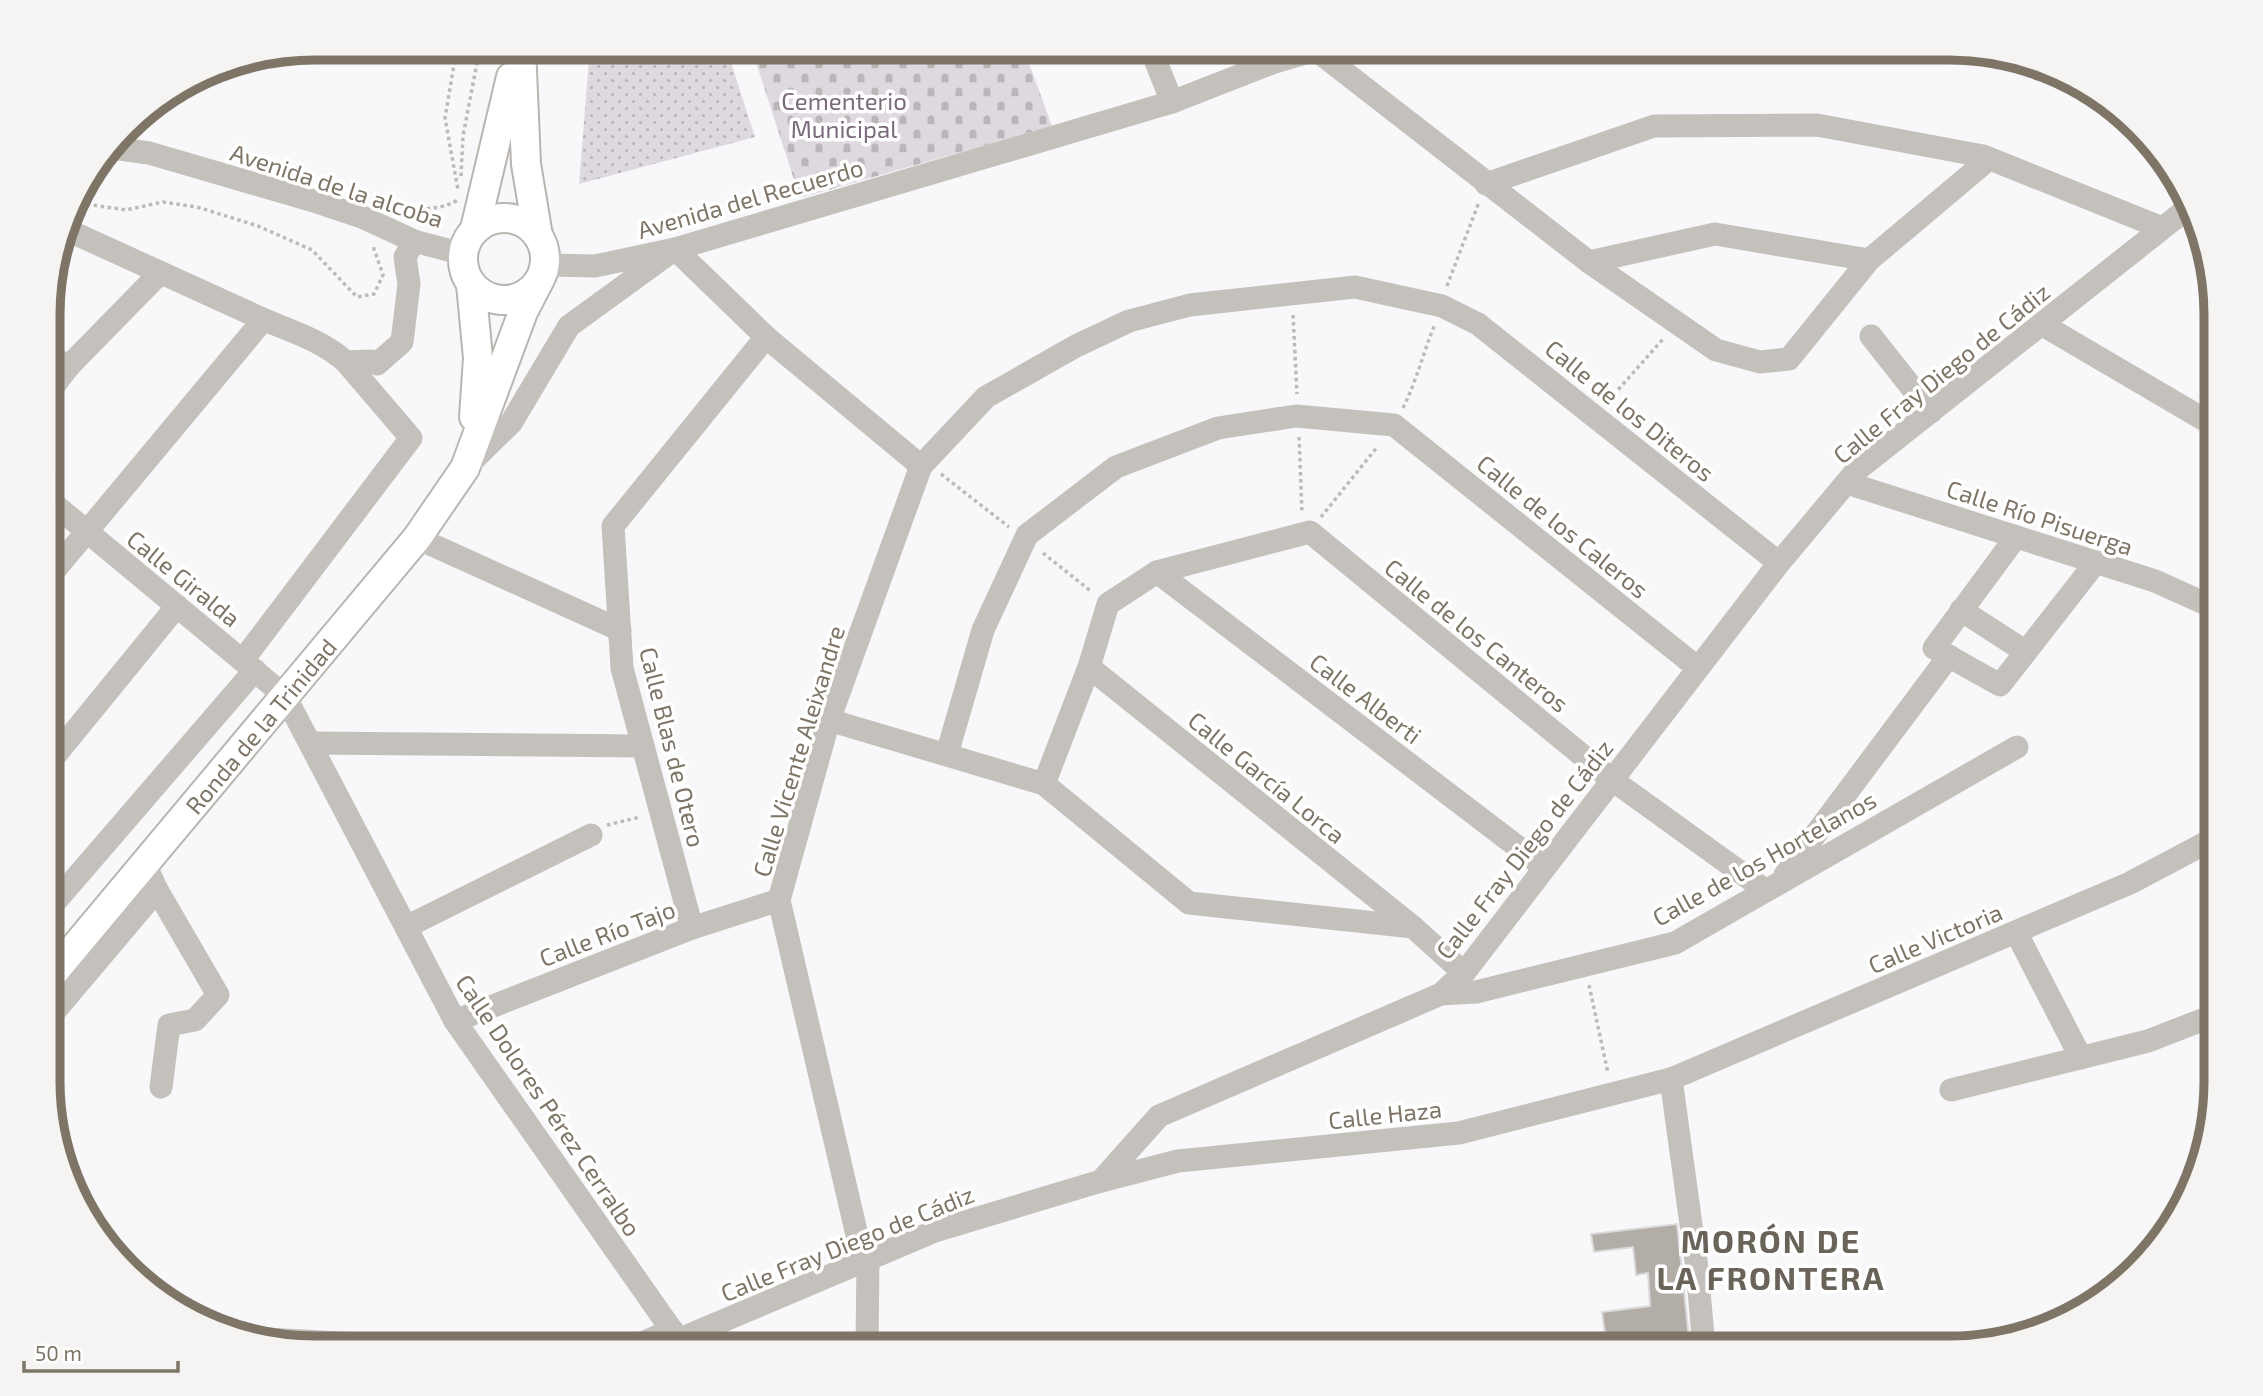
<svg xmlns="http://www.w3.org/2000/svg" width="2263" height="1396" font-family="'Exo 2',sans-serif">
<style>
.cemetery{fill:url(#cemetery-stones)}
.park{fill:url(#park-dots)}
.building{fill:#b3ada7;stroke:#dadadb;stroke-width:2}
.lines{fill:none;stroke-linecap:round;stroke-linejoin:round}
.major-casing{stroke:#b9b5b1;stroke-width:32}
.path{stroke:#bdbbb7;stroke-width:3.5;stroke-dasharray:3.5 3.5;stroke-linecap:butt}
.minor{stroke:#c4c1bc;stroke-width:23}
.major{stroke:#fff;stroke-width:28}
.labels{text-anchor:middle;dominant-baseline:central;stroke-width:7;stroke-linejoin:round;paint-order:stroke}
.park-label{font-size:24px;fill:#7b6a7c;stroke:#fff}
.street-label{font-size:24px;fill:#7e7567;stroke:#fff}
.district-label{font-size:32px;font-weight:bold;letter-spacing:2px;fill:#6a6359;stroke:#fff}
.rim{fill:none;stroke:#7e7567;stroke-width:9}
</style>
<defs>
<pattern id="cemetery-stones" width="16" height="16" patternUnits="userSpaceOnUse" patternTransform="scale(1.75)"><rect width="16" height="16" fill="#ded9df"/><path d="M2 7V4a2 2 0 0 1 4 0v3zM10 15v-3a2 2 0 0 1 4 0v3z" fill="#b9b5b9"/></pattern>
<pattern id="park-dots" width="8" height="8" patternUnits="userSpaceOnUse" patternTransform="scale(1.75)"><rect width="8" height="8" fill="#ded9df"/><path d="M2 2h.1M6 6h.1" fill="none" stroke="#b9b5b9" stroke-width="1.8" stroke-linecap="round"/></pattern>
</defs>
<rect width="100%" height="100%" fill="#f8f7f9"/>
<!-- cemetery -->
<polygon class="cemetery" points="751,47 1023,47 1052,126 800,198"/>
<!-- park -->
<polygon class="park" points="590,47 726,47 755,137 579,184"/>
<!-- building -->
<polygon class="building" points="1677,1224 1690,1348 1607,1348 1602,1312 1650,1306 1648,1273 1636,1275 1633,1247 1594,1252 1591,1234"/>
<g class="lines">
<!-- major casing -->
<g class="major-casing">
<g id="major">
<polyline points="521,47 526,164 538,236"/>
<circle cx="504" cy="259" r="41"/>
<polyline points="475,229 511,77"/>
<polyline points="471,284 478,358 474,417"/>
<path id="s1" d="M49 978 417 538 465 468 523 312 539 281"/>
</g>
</g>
<!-- path -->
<g class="path">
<polyline points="457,47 445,118 458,190"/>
<polyline points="461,176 463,136 480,47"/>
<polyline points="73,202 126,210 163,202 197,207 258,226 312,250 357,297 374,294 383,275 373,246"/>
<path d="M406 212C427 207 438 211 458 200"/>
<polyline points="1447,286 1479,202"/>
<polyline points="1293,315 1297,394"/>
<polyline points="1609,400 1664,338"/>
<path d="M1403 408C1417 380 1423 353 1435 324"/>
<polyline points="1299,437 1302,513"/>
<polyline points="941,474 1009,527"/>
<polyline points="1321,517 1378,446"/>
<polyline points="1043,553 1092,592"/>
<polyline points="607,825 640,817"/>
<polyline points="1589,985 1608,1073"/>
</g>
<!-- minor -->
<g class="minor">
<polyline points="1150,47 1172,102"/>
<polyline points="1312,47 1589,262 1716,350 1760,362 1789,359 1869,260 1989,159"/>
<polyline points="112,148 149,153 317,202 362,217 414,241 463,254"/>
<polyline points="1486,184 1654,126 1817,125 1983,156 2162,228"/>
<path d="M65 229C129 258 192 287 256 316 288 331 319 338 346 362L372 361 377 364 402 342 409 284 405 257 414 241"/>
<polyline points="1589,262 1715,234 1869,260"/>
<polyline points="545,265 595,266 675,249 1172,102 1272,63 1325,47"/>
<polyline points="2043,325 2215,426"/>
<polyline points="1871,336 1931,412"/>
<polyline points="49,356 69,366"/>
<polyline points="49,392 69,366 160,273"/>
<polyline points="467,466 511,423 569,326 675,249 766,337 921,466"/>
<polyline points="1847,483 2155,581 2215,608"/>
<polyline points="49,500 285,696 455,1021 685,1349"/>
<polyline points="2016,537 1934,648 2000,685 2096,562"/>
<polyline points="417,538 620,630"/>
<polyline points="1157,572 1544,867"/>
<polyline points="49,577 263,320"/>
<polyline points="1961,610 2026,652"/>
<polyline points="243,660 411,438 346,362"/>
<polyline points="1089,667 1413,927 1464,973"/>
<polyline points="829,720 1044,784 1189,903 1413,927"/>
<polyline points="310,743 643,746"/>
<polyline points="947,754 983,630 1027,535 1116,467 1218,428 1296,416 1394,425 1698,668"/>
<polyline points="49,763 177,606"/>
<polyline points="1044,784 1089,667 1108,604 1157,572 1310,532 1611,779 1765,890"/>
<polyline points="1785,875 1949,656"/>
<polyline points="157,890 218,995 195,1020 169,1025 161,1087"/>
<polyline points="49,909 255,670"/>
<polyline points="406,927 591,835"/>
<polyline points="692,928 622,668 613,526 766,337"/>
<polyline points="2016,932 2081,1058"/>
<polyline points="1441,994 1476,992 1675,943 2017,747"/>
<polyline points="49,1018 157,890 151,877"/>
<polyline points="455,1021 692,928 779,900"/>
<polyline points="1671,1079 1697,1268 1704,1348"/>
<polyline points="1951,1090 2148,1041 2215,1015"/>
<polyline points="1101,1181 1178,1161 1459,1133 1671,1079 2130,883 2215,838"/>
<polyline points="863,1261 779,900 829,720 921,466 986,397 1076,346 1129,321 1190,305 1355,287 1442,306 1478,324 1779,563"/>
<polyline points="250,1338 450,1349"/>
<polyline points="680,1339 935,1231 1101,1181 1159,1116 1441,994 1464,973 1779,563 1857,470 2188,208"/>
<polyline points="628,1349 672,1330"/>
<polyline points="867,1349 868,1259"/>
</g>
<!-- major -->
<use href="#major" class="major"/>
</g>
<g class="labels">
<!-- park labels -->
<g class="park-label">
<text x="844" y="100">Cementerio<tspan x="844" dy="28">Municipal</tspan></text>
</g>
<!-- street labels -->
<g class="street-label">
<text transform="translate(337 185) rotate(18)">Avenida de la alcoba</text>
<text transform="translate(750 198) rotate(-16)">Avenida del Recuerdo</text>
<text transform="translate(1941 373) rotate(-39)">Calle Fray Diego de Cádiz</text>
<text transform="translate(1630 410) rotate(39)">Calle de los Diteros</text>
<text transform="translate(2040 517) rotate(18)">Calle Río Pisuerga</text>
<text transform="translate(1563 526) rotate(39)">Calle de los Caleros</text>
<text transform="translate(184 578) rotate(39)">Calle Giralda</text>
<text transform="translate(1477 635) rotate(39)">Calle de los Canteros</text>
<text transform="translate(1366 698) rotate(37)">Calle Alberti</text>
<text stroke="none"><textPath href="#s1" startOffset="329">Ronda de la Trinidad</textPath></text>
<text transform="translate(673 747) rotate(76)">Calle Blas de Otero</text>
<text transform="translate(798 751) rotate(-73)">Calle Vicente Aleixandre</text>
<text transform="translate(1267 777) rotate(39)">Calle García Lorca</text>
<text transform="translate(1524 849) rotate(-52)">Calle Fray Diego de Cádiz</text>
<text transform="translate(1764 858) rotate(-29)">Calle de los Hortelanos</text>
<text transform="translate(607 933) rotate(-21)">Calle Río Tajo</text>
<text transform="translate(1935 938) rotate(-23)">Calle Victoria</text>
<text transform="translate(549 1105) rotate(56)">Calle Dolores Pérez Cerralbo</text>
<text transform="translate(1385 1114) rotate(-6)">Calle Haza</text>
<text transform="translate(847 1243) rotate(-22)">Calle Fray Diego de Cádiz</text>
</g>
<!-- district labels -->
<g class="district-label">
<text x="1771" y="1240">MORÓN DE<tspan x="1771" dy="37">LA FRONTERA</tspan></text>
</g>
</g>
<!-- crop -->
<path d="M0 0H2263V1396H0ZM315 60H1949A255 255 0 0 1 2204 315V1081A255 255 0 0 1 1949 1336H315A255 255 0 0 1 60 1081V315A255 255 0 0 1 315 60Z" fill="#f5f4f3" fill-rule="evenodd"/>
<path class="rim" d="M315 60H1949A255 255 0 0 1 2204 315V1081A255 255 0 0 1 1949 1336H315A255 255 0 0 1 60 1081V315A255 255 0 0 1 315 60Z"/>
<!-- scale -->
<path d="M24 1361v10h154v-10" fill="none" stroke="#7e7567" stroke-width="3.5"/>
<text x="35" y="1361" font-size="21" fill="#7e7567" stroke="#ffffff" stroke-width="5" paint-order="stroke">50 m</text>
</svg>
